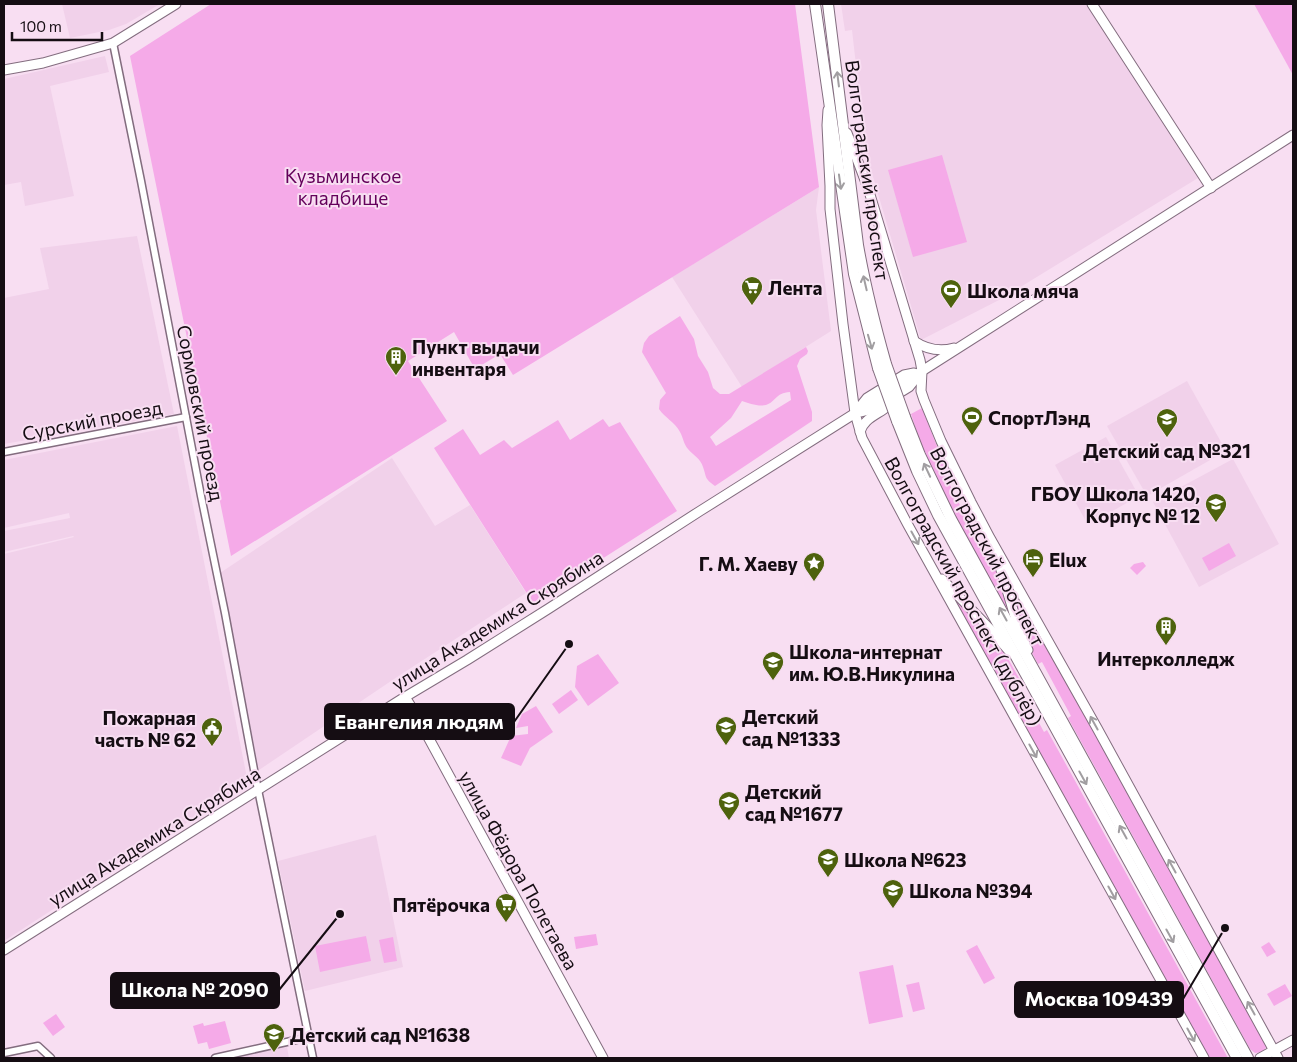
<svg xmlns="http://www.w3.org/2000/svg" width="1297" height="1062" font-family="Commissioner,sans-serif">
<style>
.built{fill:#f1d1ea}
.green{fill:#f5aae8;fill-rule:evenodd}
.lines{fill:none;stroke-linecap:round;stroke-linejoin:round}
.street-casing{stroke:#836d7f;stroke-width:9}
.secondary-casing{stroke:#836d7f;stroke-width:11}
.primary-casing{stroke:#836d7f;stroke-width:12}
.street{stroke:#fff;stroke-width:6}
.secondary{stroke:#fff;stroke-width:9}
.primary{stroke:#fff;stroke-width:10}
.primary-bridge-casing{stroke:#836d7f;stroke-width:12;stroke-linecap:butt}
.primary-bridge{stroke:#fff;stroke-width:10}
.oneway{stroke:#a19ea1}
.labels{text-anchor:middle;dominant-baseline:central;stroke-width:4;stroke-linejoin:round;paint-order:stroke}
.street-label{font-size:19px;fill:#150d13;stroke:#f8def2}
.park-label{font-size:19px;fill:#64005b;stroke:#f8def2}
.poi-label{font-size:19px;font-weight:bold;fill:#150d13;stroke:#f8def2;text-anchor:start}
.leader{fill:none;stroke:#150d13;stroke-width:2}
.callout-dot{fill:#150d13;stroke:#f8def2;stroke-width:2}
.callout{fill:#150d13;stroke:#150d13;stroke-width:2}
.callout-label{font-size:20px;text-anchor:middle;font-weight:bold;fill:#fff}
</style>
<rect width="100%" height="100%" fill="#f8def2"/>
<!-- built -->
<g class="built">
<polygon points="62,4 160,4 126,24 109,30 70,38"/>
<polygon points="841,4 1086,4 1198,178 1001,299 921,340 866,153 852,30 845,31"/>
<polygon points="105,56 109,72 50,86 74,196 25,206 21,182 4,185 4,79"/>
<polygon points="819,187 816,210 831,331 742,387 672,277"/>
<polygon points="137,236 174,414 4,444 4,298 49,289 40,248"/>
<polygon points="1187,381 1226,451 1147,496 1107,426"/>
<polygon points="177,426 248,783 4,941 4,554 74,537 73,536 4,552 4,531 70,518 69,513 4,528 4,460"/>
<polygon points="1106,437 1139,496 1088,525 1055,465"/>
<polygon points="392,458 435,526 470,505 526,593 394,679 259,770 220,573"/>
<polygon points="1233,459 1279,544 1199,587 1153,502"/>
<polygon points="376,835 403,967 305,991 278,861"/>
<polygon points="287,1047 289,1058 233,1058"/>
</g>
<!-- green -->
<g class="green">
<polygon points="211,4 795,4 819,187 513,375 500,354 475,369 454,332 408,361 447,421 231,556 130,56"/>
<polygon points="1254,4 1293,4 1293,75"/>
<polygon points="942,155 967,242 913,257 888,170"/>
<path d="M680 316 694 339 698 356 708 372 713 388 720 394H729L806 347 808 351 807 354 800 359 797 366 812 412V421L715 486C704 478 707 478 703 467 701 459 693 455 688 449 684 445 683 437 680 432 675 422 665 418 659 409L660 400 666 393 642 352 644 343 649 336ZM790 392 791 400 716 446 710 437 731 418 742 401C749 403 758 407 766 405 776 402 775 393 790 392Z"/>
<polygon points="922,408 949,477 950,485 991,568 999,573 1015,626 945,498 923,450 911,414"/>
<polygon points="603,419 609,427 620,422 677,511 533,603 434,448 463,429 480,455 504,440 512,448 558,420 570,440"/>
<polygon points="1229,543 1236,556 1209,571 1202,558"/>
<polygon points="1143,562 1146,566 1137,575 1130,568 1134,564"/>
<path d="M1005 569 1267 1045C1266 1050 1260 1053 1255 1053L1250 1049 1068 718 1071 716 1042 662 1038 664 1024 637Z"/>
<polygon points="955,597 1000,644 1020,680 1010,686 1031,724 1038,721 1044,732 1047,730 1228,1058 1206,1058 953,600"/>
<polygon points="598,654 619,683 588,706 575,687 577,666"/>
<polygon points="571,690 578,700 559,714 552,704"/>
<polygon points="536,706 553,732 530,748 521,766 501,758 511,736 528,734 528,726 516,728 522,714"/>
<polygon points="596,934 598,945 576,949 574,937"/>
<polygon points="366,936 371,961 320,972 315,946"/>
<polygon points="393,937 397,961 384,963 379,940"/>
<polygon points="1269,942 1276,952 1267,957 1261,947"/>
<polygon points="977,945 995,978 984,984 966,951"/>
<polygon points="893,965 903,1017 869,1024 859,972"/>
<polygon points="919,982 925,1009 913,1012 906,985"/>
<polygon points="1285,984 1292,996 1274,1006 1267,994"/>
<polygon points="56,1014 65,1027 53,1036 43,1023"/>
<polygon points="225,1021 231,1043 209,1049 207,1042 198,1044 193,1026 203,1023 204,1026"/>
</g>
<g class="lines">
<!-- street casing -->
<g class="street-casing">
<g id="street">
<polyline points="113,43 141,181 201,496 225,613 255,775 313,1058"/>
<polyline points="4,452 186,417"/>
<polyline points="4,1053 38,1046 51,1058"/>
<polyline points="215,1058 309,1037"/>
</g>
</g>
<!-- secondary casing -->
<g class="secondary-casing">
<g id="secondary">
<polyline points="1092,4 1211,188"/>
<polyline points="4,70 43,63 113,43 176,4"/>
<polyline points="828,110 827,125 830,186 830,209 843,324 855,413 862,438 908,525 1204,1058"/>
<polyline points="847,133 868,188 920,360 922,371 921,391 924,400 941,441 971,502 990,538 1097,728 1278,1058"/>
<path d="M914 341C926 349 940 352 954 348"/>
<polyline points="859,408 867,398 904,375 914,373"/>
<polyline points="861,412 873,409 909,387 917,377"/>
<path d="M860 432C863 420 874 416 884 409"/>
<polyline points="998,560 1019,630 1028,650"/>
<polyline points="942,579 990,629 1010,652"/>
<polyline points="405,697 415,713 603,1058"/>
<polyline points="4,950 405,697 467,660 548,609 700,511 922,371 1293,135"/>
<polyline points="1260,1058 1293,1040"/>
</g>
</g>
<!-- primary casing -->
<g class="primary-casing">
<g id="primary">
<polyline points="815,4 854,274 878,368"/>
<path d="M828 4 858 245C865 285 875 325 886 364"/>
<polyline points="905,417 920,455 951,519 1248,1058"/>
<polyline points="897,421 917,471 938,515 1237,1058"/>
</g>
</g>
<!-- street -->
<use href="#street" class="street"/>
<!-- secondary -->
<use href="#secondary" class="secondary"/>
<!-- primary -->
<use href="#primary" class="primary"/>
<!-- primary-bridge casing -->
<g class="primary-bridge-casing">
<g id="primary-bridge">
<polyline points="886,364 905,417"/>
<polyline points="878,368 897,421"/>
</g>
</g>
<!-- primary-bridge -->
<use href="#primary-bridge" class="primary-bridge"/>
</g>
<!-- one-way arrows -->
<defs><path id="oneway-shaft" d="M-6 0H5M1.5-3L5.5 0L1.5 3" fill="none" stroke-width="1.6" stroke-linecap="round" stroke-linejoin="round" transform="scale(1.25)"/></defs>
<g class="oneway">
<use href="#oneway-shaft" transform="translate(838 79) rotate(-97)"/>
<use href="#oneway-shaft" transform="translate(840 182) rotate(82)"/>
<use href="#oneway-shaft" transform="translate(865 283) rotate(-103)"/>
<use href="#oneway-shaft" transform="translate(870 342) rotate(74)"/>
<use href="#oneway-shaft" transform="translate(927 470) rotate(-115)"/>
<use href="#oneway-shaft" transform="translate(915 538) rotate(61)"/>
<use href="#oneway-shaft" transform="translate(1003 614) rotate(-119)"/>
<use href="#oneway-shaft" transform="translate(1094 723) rotate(-119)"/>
<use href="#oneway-shaft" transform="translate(1033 751) rotate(61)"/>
<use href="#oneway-shaft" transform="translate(1083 778) rotate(61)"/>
<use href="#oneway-shaft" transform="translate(1123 832) rotate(-119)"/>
<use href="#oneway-shaft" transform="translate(1172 866) rotate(-119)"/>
<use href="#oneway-shaft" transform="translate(1112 893) rotate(61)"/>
<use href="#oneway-shaft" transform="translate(1170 936) rotate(61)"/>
<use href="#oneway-shaft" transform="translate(1251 1008) rotate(-119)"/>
<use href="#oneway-shaft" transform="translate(1191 1035) rotate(61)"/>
</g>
<!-- icons -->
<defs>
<g id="supermarket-pin" transform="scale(1.125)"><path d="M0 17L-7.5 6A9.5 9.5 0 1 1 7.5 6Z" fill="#4e620d" stroke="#f8def2"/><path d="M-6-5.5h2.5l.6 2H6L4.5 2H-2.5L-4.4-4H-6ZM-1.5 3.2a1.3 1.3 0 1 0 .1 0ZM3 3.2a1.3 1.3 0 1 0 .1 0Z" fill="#fff"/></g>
<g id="stadium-pin" transform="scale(1.125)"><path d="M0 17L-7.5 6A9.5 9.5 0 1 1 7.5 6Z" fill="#4e620d" stroke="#f8def2"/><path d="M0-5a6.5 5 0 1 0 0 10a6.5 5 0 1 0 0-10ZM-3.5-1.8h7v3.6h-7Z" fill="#fff"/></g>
<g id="building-pin" transform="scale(1.125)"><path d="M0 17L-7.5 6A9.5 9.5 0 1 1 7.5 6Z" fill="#4e620d" stroke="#f8def2"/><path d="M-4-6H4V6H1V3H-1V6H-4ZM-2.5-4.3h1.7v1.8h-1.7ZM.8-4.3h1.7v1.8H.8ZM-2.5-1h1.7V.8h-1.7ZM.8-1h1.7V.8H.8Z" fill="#fff"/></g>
<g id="school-pin" transform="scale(1.125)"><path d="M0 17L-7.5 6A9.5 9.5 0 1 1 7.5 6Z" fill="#4e620d" stroke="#f8def2"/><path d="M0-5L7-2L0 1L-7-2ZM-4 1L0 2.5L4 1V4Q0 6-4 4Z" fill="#fff"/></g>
<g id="hotel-pin" transform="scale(1.125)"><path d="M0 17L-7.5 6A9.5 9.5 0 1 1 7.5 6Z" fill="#4e620d" stroke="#f8def2"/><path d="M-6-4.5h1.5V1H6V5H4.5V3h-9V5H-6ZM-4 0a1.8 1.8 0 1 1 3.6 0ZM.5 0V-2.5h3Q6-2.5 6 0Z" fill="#fff"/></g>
<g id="sight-pin" transform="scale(1.125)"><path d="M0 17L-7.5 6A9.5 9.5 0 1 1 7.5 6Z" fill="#4e620d" stroke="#f8def2"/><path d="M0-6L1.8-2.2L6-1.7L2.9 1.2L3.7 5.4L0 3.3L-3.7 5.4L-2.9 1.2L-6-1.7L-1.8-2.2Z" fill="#fff"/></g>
<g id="civic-pin" transform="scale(1.125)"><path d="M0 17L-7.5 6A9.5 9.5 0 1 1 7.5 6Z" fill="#4e620d" stroke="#f8def2"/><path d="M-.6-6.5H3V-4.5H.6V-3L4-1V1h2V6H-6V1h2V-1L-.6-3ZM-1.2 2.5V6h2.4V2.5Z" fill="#fff"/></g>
</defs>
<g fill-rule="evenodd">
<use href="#supermarket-pin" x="752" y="287"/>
<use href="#stadium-pin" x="951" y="290"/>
<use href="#building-pin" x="396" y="357"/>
<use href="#stadium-pin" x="972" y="417"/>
<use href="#school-pin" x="1167" y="419"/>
<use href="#school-pin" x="1216" y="504"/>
<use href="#hotel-pin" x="1033" y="559"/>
<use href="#sight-pin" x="814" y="563"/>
<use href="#building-pin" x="1166" y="627"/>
<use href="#school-pin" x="773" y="662"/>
<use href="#school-pin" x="726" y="727"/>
<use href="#civic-pin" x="212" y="728"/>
<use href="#school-pin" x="729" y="802"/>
<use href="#school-pin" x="828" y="859"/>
<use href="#school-pin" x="893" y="890"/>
<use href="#supermarket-pin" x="506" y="904"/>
<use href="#school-pin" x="274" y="1034"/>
</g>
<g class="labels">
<!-- street labels -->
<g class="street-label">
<text transform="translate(868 170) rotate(82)">Волгоградский проспект</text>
<text transform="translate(201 413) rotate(79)">Сормовский проезд</text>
<text transform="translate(92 420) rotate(-11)">Сурский проезд</text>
<text transform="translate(988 546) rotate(62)">Волгоградский проспект</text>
<text transform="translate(964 591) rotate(61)">Волгоградский проспект (дублёр)</text>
<text transform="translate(497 620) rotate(-32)">улица Академика Скрябина</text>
<text transform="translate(154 836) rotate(-32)">улица Академика Скрябина</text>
<text transform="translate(519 870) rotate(61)">улица Фёдора Полетаева</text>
</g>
<!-- park labels -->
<g class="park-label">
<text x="343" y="175">Кузьминское<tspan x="343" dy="22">кладбище</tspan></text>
</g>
<!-- poi labels -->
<g class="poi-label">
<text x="768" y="287">Лента</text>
<text x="967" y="290">Школа мяча</text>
<text x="412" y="346">Пункт выдачи<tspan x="412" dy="22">инвентаря</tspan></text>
<text x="988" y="417">СпортЛэнд</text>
<text x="1167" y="450" text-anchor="middle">Детский сад №321</text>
<text x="1200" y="493" text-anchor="end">ГБОУ Школа 1420,<tspan x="1200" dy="22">Корпус № 12</tspan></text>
<text x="1049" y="559">Elux</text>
<text x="798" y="563" text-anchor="end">Г. М. Хаеву</text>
<text x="789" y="651">Школа-интернат<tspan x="789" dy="22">им. Ю.В.Никулина</tspan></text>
<text x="1166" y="658" text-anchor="middle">Интерколледж</text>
<text x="742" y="716">Детский<tspan x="742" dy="22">сад №1333</tspan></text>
<text x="196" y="717" text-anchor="end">Пожарная<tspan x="196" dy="22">часть № 62</tspan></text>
<text x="745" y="791">Детский<tspan x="745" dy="22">сад №1677</tspan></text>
<text x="844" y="859">Школа №623</text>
<text x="909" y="890">Школа №394</text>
<text x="490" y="904" text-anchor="end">Пятёрочка</text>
<text x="290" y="1034">Детский сад №1638</text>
</g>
</g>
<!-- callouts -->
<path class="leader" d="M569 644L514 722M340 914L279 990M1225 928L1183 999"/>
<g class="callout-dot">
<circle cx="569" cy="644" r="5"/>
<circle cx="340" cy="914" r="5"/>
<circle cx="1225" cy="928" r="5"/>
</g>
<g class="callout">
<rect x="325" y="704" width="189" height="35" rx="5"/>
<rect x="111" y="973" width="168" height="35" rx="5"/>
<rect x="1015" y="982" width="168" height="35" rx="5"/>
</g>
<g class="callout-label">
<text x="419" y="729">Евангелия людям</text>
<text x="195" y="997">Школа № 2090</text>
<text x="1099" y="1006">Москва 109439</text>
</g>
<!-- border -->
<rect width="1297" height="1062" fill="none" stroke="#150d13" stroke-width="10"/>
<!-- scale -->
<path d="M12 32v8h90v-8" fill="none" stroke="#150d13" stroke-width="2.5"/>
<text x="20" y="32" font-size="15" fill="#150d13" stroke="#f8def2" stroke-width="4" paint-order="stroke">100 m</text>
</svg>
